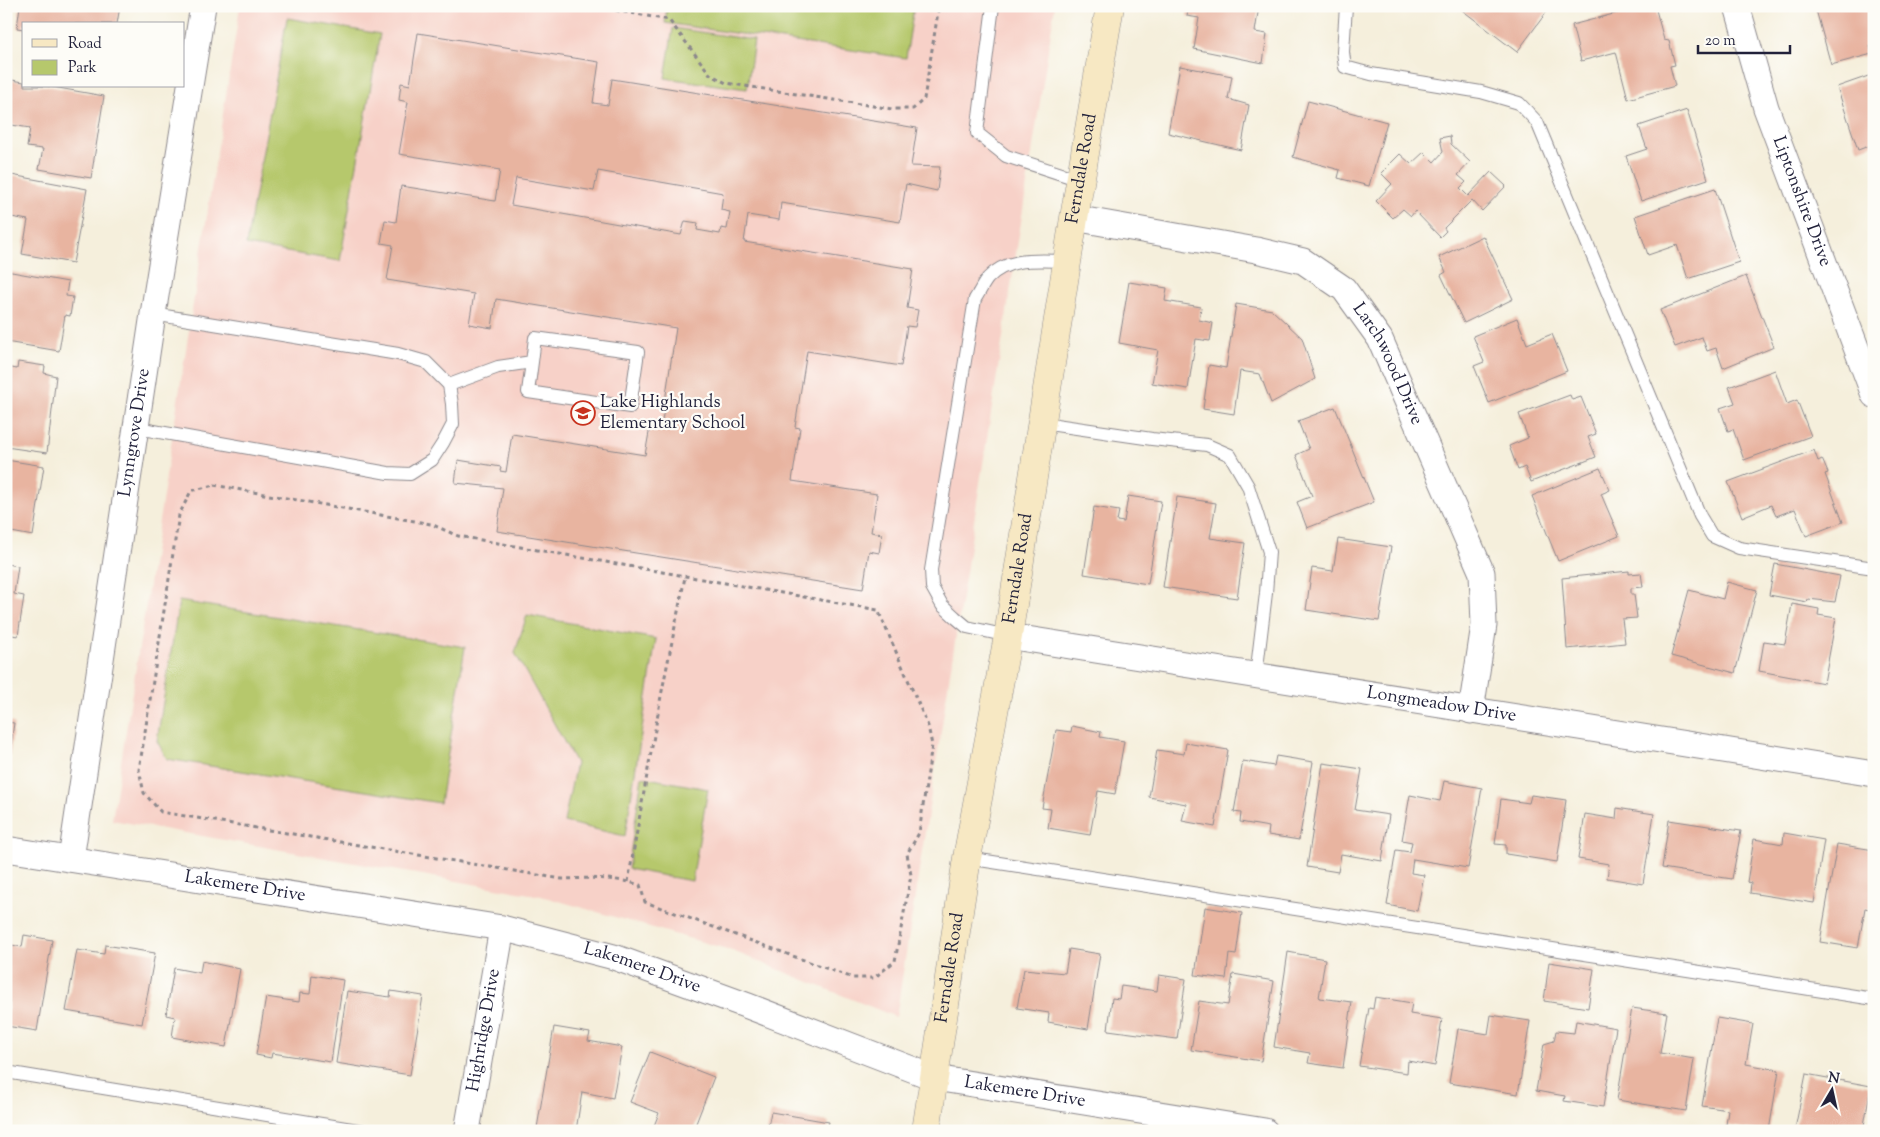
<svg xmlns="http://www.w3.org/2000/svg" width="1880" height="1137" font-family="'Sorts Mill Goudy',serif">
<style>
.built{fill:#f7d1c8}
.green{fill:#b6c86c;stroke:#6c7554}
.building{fill:#e8b4a0;fill-rule:evenodd}
.lines{fill:none;stroke-linecap:round;stroke-linejoin:round}
.lane-casing{stroke:#8c888c;stroke-width:14}
.street-casing{stroke:#8c888c;stroke-width:27}
.secondary-casing{stroke:#8c888c;stroke-width:29}
.path{stroke:#8c888c;stroke-width:3;stroke-dasharray:4 4;stroke-linecap:butt}
.lane{stroke:#fff;stroke-width:12}
.street{stroke:#fff;stroke-width:25}
.secondary{stroke:#f7e8c3;stroke-width:28}
.labels{text-anchor:middle;dominant-baseline:central;stroke-width:4.5;stroke-linejoin:round;paint-order:stroke}
.street-label{font-size:18px;fill:#22223b;stroke:#fdfcf7}
.poi-label{font-size:18px;fill:#22223b;stroke:#fdfcf7;text-anchor:start}
</style>
<rect width="100%" height="100%" fill="#fdfcf7"/>
<filter id="ink" filterUnits="userSpaceOnUse"><feTurbulence type="fractalNoise" baseFrequency=".02" numOctaves="2"/><feDisplacementMap in="SourceGraphic" scale="10" xChannelSelector="R" yChannelSelector="G"/><feConvolveMatrix kernelMatrix="1 2 1 2 8 2 1 2 1" color-interpolation-filters="sRGB"/></filter>
<filter id="wash" filterUnits="userSpaceOnUse"><feTurbulence type="fractalNoise" baseFrequency=".0096" numOctaves="4" result="noise"/><feDisplacementMap in="SourceGraphic" scale="20" xChannelSelector="R" yChannelSelector="G"/><feGaussianBlur stdDeviation="1.12" result="paint"/><feColorMatrix in="noise" values="0 0 0 0 0 0 0 0 0 0 0 0 0 0 0 0 0 1.4 0 .05"/><feComposite in="paint" operator="in"/></filter>
<g filter="url(#wash)">
<rect width="100%" height="100%" fill="#f5efdc"/>
<!-- built -->
<polygon class="built" points="240,6 1055,6 896,1017 730,950 541,896 112,820"/>
<!-- green -->
<g class="green">
<polygon points="667,6 914,6 906,58 665,23"/>
<polygon points="287,18 380,34 340,261 246,245"/>
<polygon points="673,28 754,40 747,89 665,78"/>
<polygon points="179,601 465,647 440,803 167,759 157,741"/>
<polygon points="527,615 656,639 625,836 564,822 576,763 515,653"/>
<polygon points="642,777 708,789 692,881 628,869"/>
</g>
<g id="blocks">
<!-- building -->
<g class="building">
<polygon points="20,6 120,6 117,24 24,24 24,29 17,28"/>
<polygon points="1189,6 1259,6 1255,32 1267,34 1263,63 1194,49 1199,18 1187,16"/>
<polygon points="1464,6 1551,6 1517,52 1462,10"/>
<polygon points="1644,6 1655,6 1664,40 1669,41 1675,65 1670,66 1675,86 1628,99 1616,52 1581,61 1572,25"/>
<polygon points="1815,6 1874,6 1874,45 1870,46 1872,54 1831,65"/>
<path d="M418 33 599 62 593 103 608 105 612 79 917 128 911 166 940 167 937 191 906 184 900 222 781 203 779 220 748 215 744 242 913 269 907 308 918 310 915 327 907 326 901 366 807 351 795 427 800 428 792 481 877 494 871 532 882 534 879 553 869 551 863 589 497 531 503 488 455 483 458 460 501 467 500 471 506 472 512 434 645 455 650 427 661 428 676 328 496 299 492 328 469 324 474 294 387 280 393 245 381 243 385 220 396 222 401 186 495 201 500 170 399 154 408 102 399 100 401 83 410 85ZM598 171 723 193 721 210 730 212 727 229 721 228 720 234 697 230 698 223 685 221 681 235 511 205 516 178 594 191Z"/>
<polygon points="1180,66 1232,76 1228,99 1249,105 1241,150 1168,133"/>
<polygon points="1874,74 1874,144 1858,150 1837,87"/>
<polygon points="6,79 24,82 24,86 47,86 104,96 91,178 39,169 43,149 27,147 30,128 6,124"/>
<polygon points="1308,101 1387,122 1369,186 1338,178 1340,170 1293,157"/>
<polygon points="1687,110 1708,179 1641,201 1626,156 1647,149 1639,126"/>
<polygon points="1450,136 1451,144 1470,162 1458,175 1466,182 1460,188 1468,196 1491,172 1506,186 1482,211 1472,200 1444,228 1446,231 1440,237 1415,211 1411,216 1403,209 1393,218 1376,201 1392,184 1381,173 1400,154 1411,164 1424,152 1434,162 1443,152 1440,138"/>
<polygon points="6,174 87,189 73,263 22,254 28,220 6,216"/>
<polygon points="1715,189 1739,262 1688,279 1677,245 1648,255 1635,216"/>
<polygon points="1483,236 1513,299 1464,323 1441,275 1446,272 1439,257"/>
<polygon points="6,271 68,282 66,296 73,297 70,316 65,315 59,351 6,342"/>
<polygon points="1746,276 1774,347 1723,368 1716,348 1707,351 1702,337 1675,347 1660,310"/>
<polygon points="1129,282 1167,288 1165,301 1201,307 1199,320 1213,323 1210,341 1196,339 1188,389 1152,383 1158,350 1119,343"/>
<polygon points="1236,304 1272,310 1302,338 1315,379 1271,403 1260,374 1240,371 1234,414 1203,409 1209,365 1226,368"/>
<polygon points="1517,318 1527,344 1552,334 1567,371 1489,403 1474,366 1484,362 1473,336"/>
<polygon points="18,362 45,366 44,373 56,376 47,453 6,447 6,367 17,369"/>
<polygon points="1775,370 1787,404 1797,400 1811,436 1744,460 1733,429 1728,431 1720,408 1735,403 1729,387"/>
<polygon points="1570,395 1572,400 1581,397 1596,434 1588,437 1596,457 1531,482 1525,467 1518,470 1509,446 1528,438 1519,414"/>
<polygon points="1335,407 1374,502 1307,528 1297,502 1312,496 1296,455 1309,449 1298,421"/>
<polygon points="1814,450 1818,461 1822,459 1828,473 1825,474 1843,522 1806,536 1795,509 1776,516 1771,505 1742,517 1728,482"/>
<polygon points="6,460 44,466 33,536 6,531"/>
<polygon points="1600,468 1610,490 1601,494 1619,536 1558,561 1532,496"/>
<polygon points="1128,496 1161,501 1148,584 1084,574 1094,507 1119,511 1117,521 1124,522"/>
<polygon points="1177,497 1216,503 1210,538 1245,543 1237,598 1163,587"/>
<polygon points="1338,539 1391,547 1379,621 1306,610 1312,568 1333,571"/>
<polygon points="6,564 18,566 14,594 24,596 18,636 6,634"/>
<polygon points="1775,564 1840,576 1835,602 1808,599 1807,602 1769,595"/>
<polygon points="1629,571 1629,574 1641,573 1643,587 1631,588 1631,594 1634,594 1637,618 1622,619 1625,643 1567,649 1562,578"/>
<polygon points="1727,582 1757,590 1735,673 1671,656 1689,590 1723,599"/>
<polygon points="1792,604 1819,609 1818,615 1836,618 1824,683 1759,671 1764,641 1785,644"/>
<polygon points="6,722 14,723 7,773 6,773"/>
<polygon points="1072,726 1101,732 1100,737 1124,741 1115,794 1098,791 1090,835 1048,828 1051,809 1042,808 1056,730 1071,732"/>
<polygon points="1186,743 1228,750 1215,827 1182,821 1186,804 1149,797 1157,750 1184,754"/>
<polygon points="1276,756 1313,762 1299,840 1268,835 1269,827 1240,822 1241,813 1234,812 1243,761 1274,766"/>
<polygon points="1323,763 1362,769 1355,810 1389,815 1382,861 1341,854 1338,872 1307,867"/>
<polygon points="1444,781 1482,788 1468,868 1413,859 1411,873 1424,875 1417,911 1387,905 1396,850 1410,852 1412,842 1402,840 1410,795 1440,801"/>
<polygon points="1531,795 1566,800 1557,862 1506,854 1506,845 1495,844 1501,799 1529,803"/>
<polygon points="1617,808 1654,814 1643,884 1607,878 1609,864 1578,859 1585,814 1616,819"/>
<polygon points="1669,820 1741,831 1732,879 1662,868"/>
<polygon points="1784,833 1824,840 1814,903 1750,893 1751,883 1747,882 1754,839 1783,844"/>
<polygon points="1837,844 1874,850 1874,910 1865,908 1858,948 1820,942"/>
<polygon points="1205,907 1242,913 1236,955 1229,954 1226,979 1195,975"/>
<polygon points="24,935 52,940 37,1031 6,1026 9,1002 6,1002 6,944 22,947"/>
<polygon points="105,945 155,953 142,1024 66,1011 77,950 104,954"/>
<polygon points="1069,949 1100,954 1088,1029 1048,1022 1049,1013 1017,1008 1024,969 1065,973"/>
<polygon points="1288,952 1325,959 1319,998 1352,1002 1343,1068 1308,1063 1310,1053 1274,1047"/>
<polygon points="202,961 240,969 226,1047 172,1037 175,1017 166,1015 174,968 200,973"/>
<polygon points="1549,962 1594,969 1588,1008 1544,1001"/>
<polygon points="1233,974 1274,981 1261,1061 1191,1050 1199,1001 1228,1005"/>
<polygon points="312,975 343,980 331,1062 272,1053 271,1058 256,1055 266,997 299,1002 300,993 310,994"/>
<polygon points="1159,975 1186,979 1177,1039 1108,1030 1112,998 1119,999 1121,986 1157,991"/>
<polygon points="347,991 390,997 391,991 423,996 410,1075 336,1063"/>
<polygon points="1375,997 1412,1003 1410,1014 1442,1019 1435,1066 1408,1061 1407,1073 1359,1066 1369,1008 1373,1009"/>
<polygon points="1632,1008 1667,1013 1660,1053 1694,1059 1686,1111 1617,1100"/>
<polygon points="1491,1015 1530,1021 1518,1094 1449,1083 1458,1029 1488,1034"/>
<polygon points="1717,1018 1753,1024 1746,1064 1779,1070 1769,1131 1758,1131 1726,1125 1728,1110 1702,1106"/>
<polygon points="1576,1021 1616,1028 1603,1107 1564,1101 1565,1096 1536,1091 1544,1044 1554,1041 1556,1031 1574,1033"/>
<polygon points="554,1027 590,1033 588,1041 622,1047 613,1098 582,1092 576,1131 556,1131 537,1128"/>
<polygon points="650,1052 714,1077 693,1131 652,1131 659,1113 630,1102"/>
<polygon points="1806,1074 1871,1086 1863,1131 1795,1129"/>
<polygon points="771,1112 829,1122 827,1131 767,1131"/>
</g>
</g>
</g>
<g filter="url(#ink)">
<use href="#blocks" fill-opacity="0" stroke="#8c888c" stroke-width="1"/>
<g class="lines">
<!-- lane casing -->
<g class="lane-casing">
<g id="lane">
<polyline points="993,6 977,133 1006,156 1080,180"/>
<polyline points="1346,6 1343,52 1345,67 1371,74 1481,92 1519,103 1537,122 1700,516 1712,536 1739,548 1874,568"/>
<polyline points="449,385 498,367 532,362 535,338 638,352 630,407 528,392 532,362"/>
<polyline points="1042,423 1152,439 1207,445 1230,455 1248,486 1269,552 1266,593 1256,676"/>
<polyline points="137,428 388,473 410,474 432,460 443,443 453,424 452,404 449,385 426,362 398,354 153,314"/>
<path d="M1008 636 967 627 955 617 942 605 932 587 931 570 975 299C979 293 983 284 988 278 1009 256 1039 261 1067 261"/>
<polyline points="967,858 1874,999"/>
<polyline points="6,1072 364,1131"/>
</g>
</g>
<!-- street casing -->
<g class="street-casing">
<g id="street">
<path id="s1" d="M1737 6 1766 108 1874 395"/>
<path id="s2" d="M1074 218 1256 250 1303 261 1344 289 1380 339 1482 573 1484 625 1471 711"/>
<path id="s3" d="M1008 636 1874 774"/>
<path id="s4" d="M6 849 502 928 614 957 748 1006 935 1078 1265 1131"/>
<path id="s5" d="M71 859 153 314 203 6"/>
<path id="s6" d="M467 1131 502 928"/>
</g>
</g>
<!-- secondary casing -->
<g class="secondary-casing">
<g id="secondary">
<path id="s7" d="M926 1131 967 858 1008 636 1074 218 1110 6"/>
</g>
</g>
<!-- path -->
<g class="path">
<polyline points="348,6 358,8 362,6"/>
<polyline points="592,6 669,20 710,74 726,83 892,109 913,109 924,99 939,6"/>
<path d="M214 485 431 524 458 536 878 610 928 726 932 745 919 833 907 854 911 875 895 961 874 978H853L645 902 640 885C614 877 589 878 562 879L161 812 144 793 139 770 179 515 191 491Z"/>
<polyline points="628,882 661,696 685,577"/>
</g>
<!-- lane -->
<use href="#lane" class="lane"/>
<!-- street -->
<use href="#street" class="street"/>
<!-- secondary -->
<use href="#secondary" class="secondary"/>
</g>
</g>
<!-- icons -->
<defs>
<g id="school-ring" transform="scale(1.25)"><circle r="9.5" fill="#fdfcf7" stroke="#c8321e" stroke-width="1.5"/><path d="M0-5L7-2L0 1L-7-2ZM-4 1L0 2.5L4 1V4Q0 6-4 4Z" fill="#c8321e"/></g>
</defs>
<g fill-rule="evenodd">
<use href="#school-ring" x="583" y="413"/>
</g>
<g class="labels">
<!-- street labels -->
<g class="street-label">
<text stroke="none"><textPath href="#s7" startOffset="975">Ferndale Road</textPath></text>
<text stroke="none"><textPath href="#s1" startOffset="206">Liptonshire Drive</textPath></text>
<text stroke="none"><textPath href="#s2" startOffset="370">Larchwood Drive</textPath></text>
<text stroke="none"><textPath href="#s5" startOffset="431">Lynngrove Drive</textPath></text>
<text stroke="none"><textPath href="#s7" startOffset="570">Ferndale Road</textPath></text>
<text stroke="none"><textPath href="#s3" startOffset="439">Longmeadow Drive</textPath></text>
<text stroke="none"><textPath href="#s4" startOffset="242">Lakemere Drive</textPath></text>
<text stroke="none"><textPath href="#s7" startOffset="165">Ferndale Road</textPath></text>
<text stroke="none"><textPath href="#s4" startOffset="648">Lakemere Drive</textPath></text>
<text stroke="none"><textPath href="#s6" startOffset="102">Highridge Drive</textPath></text>
<text stroke="none"><textPath href="#s4" startOffset="1052">Lakemere Drive</textPath></text>
</g>
<!-- poi labels -->
<g class="poi-label">
<text x="600" y="403">Lake Highlands<tspan x="600" dy="21">Elementary School</tspan></text>
</g>
</g>
<!-- margin -->
<rect width="1880" height="1137" fill="none" stroke="#fdfcf7" stroke-width="25"/>
<!-- legend -->
<rect x="22" y="22" width="162" height="65" fill="#fdfcf7" stroke="#a5a5ac"/>
<rect x="32" y="39" width="25" height="8" fill="#f7e8c3" stroke="#a5a5ac"/>
<text x="68" y="48" font-size="15" fill="#22223b">Road</text>
<rect x="32" y="60" width="25" height="15" fill="#b6c86c" stroke="#a5a5ac"/>
<text x="68" y="72" font-size="15" fill="#22223b">Park</text>
<!-- north arrow -->
<g transform="translate(1832 1090) rotate(9)" stroke="#fdfcf7" stroke-width="4" paint-order="stroke">
<path d="M0-4L9 19L0 12L-9 19Z" fill="#22223b"/>
<text y="-8" font-size="14" font-weight="bold" text-anchor="middle" fill="#22223b">N</text>
</g>
<!-- scale -->
<path d="M1698 45v8h92v-8" fill="none" stroke="#22223b" stroke-width="2.5"/>
<text x="1705" y="45" font-size="15" fill="#22223b" stroke="#fdfcf7" stroke-width="4" paint-order="stroke">20 m</text>
</svg>
